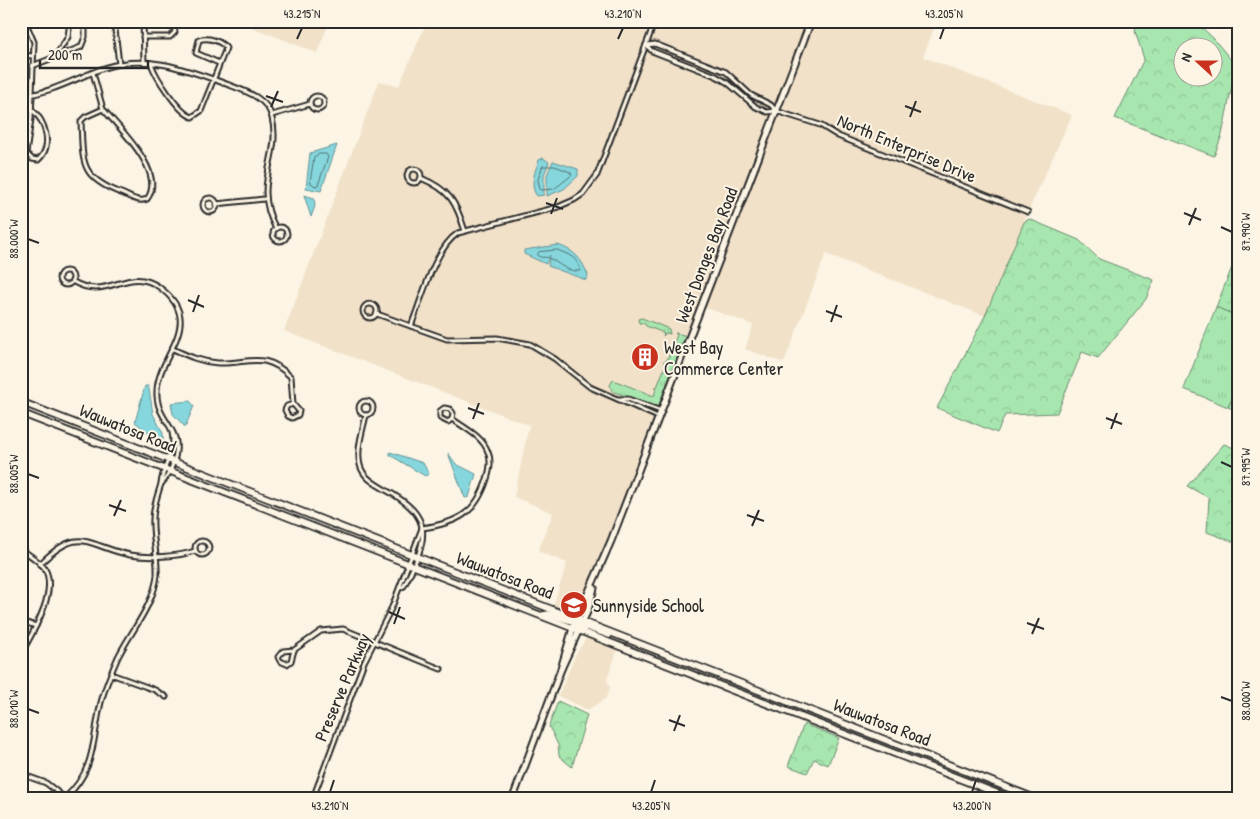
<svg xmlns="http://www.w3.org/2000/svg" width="1260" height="819" font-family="'Patrick Hand',sans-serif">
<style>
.built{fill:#f1e1c9}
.grass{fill:url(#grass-tufts);stroke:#69896d}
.forest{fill:url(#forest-crowns);stroke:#69896d;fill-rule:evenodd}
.wetland{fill:url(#wetland-marsh);stroke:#69896d}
.water{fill:#86d7dd;stroke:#629296}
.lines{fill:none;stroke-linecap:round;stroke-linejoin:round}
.shore{stroke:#4f7072;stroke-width:1}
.street-casing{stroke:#2b2b2b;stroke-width:7}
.secondary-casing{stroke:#2b2b2b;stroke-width:9}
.primary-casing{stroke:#2b2b2b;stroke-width:9}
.street{stroke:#fcf5e5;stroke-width:3}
.secondary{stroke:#fcf5e5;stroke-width:5}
.primary{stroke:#fcf5e5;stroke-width:5.5}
.ticks{fill:none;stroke:#2b2b2b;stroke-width:2}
.labels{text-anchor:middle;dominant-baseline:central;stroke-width:4;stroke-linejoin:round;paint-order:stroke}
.street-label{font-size:18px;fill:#2b2b2b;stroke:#fcf5e5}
.poi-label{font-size:18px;fill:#2b2b2b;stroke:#fcf5e5;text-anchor:start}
.neatline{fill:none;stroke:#2b2b2b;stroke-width:2}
.ticks-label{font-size:12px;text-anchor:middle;fill:#2b2b2b}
</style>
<defs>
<pattern id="grass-tufts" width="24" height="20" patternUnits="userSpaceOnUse" patternTransform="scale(1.25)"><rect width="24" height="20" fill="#a7e7af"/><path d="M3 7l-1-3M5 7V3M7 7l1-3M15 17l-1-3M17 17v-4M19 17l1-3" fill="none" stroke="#90c697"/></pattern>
<pattern id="forest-crowns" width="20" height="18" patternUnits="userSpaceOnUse" patternTransform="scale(1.25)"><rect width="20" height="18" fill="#a7e7af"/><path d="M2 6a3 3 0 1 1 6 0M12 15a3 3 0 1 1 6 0" fill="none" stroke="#90c697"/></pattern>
<pattern id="wetland-marsh" width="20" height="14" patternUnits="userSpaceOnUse" patternTransform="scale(1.25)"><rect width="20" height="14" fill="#a7e7af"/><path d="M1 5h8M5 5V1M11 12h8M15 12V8" fill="none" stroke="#90c697"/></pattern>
</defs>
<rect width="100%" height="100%" fill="#fcf5e5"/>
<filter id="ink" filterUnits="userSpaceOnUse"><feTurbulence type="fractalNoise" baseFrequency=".02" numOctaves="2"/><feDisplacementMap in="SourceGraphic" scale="10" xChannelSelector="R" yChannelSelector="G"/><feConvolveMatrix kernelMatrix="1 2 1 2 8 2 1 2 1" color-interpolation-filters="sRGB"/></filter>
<g filter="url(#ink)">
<!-- built -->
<g class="built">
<polygon points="236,21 330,21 317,53"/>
<polygon points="427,21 937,21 923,57 1072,115 1028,212 985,316 826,254 784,363 745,349 753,325 701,306 594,583 583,621 552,609 567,563 538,551 553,513 514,497 529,425 284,331 379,81 399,86"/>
<polygon points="587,637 618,649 607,679 610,688 606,698 588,710 558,696 576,654"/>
</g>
<!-- grass -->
<g class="grass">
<polygon points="1216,307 1239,317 1239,385 1228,407 1184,389"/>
<polygon points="642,318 669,329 670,334 666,333 663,336 664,333 646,326 644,323 639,323 638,319"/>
<polygon points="675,333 684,335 685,338 659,405 652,406 612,391 610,385 613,380 654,396 656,389 654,387 657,387 666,364 663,362 667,360 677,335"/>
</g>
<!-- forest -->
<g class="forest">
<path d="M1137 21H1195L1213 38 1236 66 1222 135 1214 156 1115 118 1144 59 1135 31ZM1182 48H1212V78H1182Z"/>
<polygon points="1029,219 1079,240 1099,259 1154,280 1146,299 1098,358 1082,352 1057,413 1005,415 997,433 937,408 985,316 1024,222"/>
<polygon points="1239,385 1239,412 1228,407"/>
<polygon points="1224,444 1239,450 1239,544 1207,532 1209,498 1187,486"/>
<polygon points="558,701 587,715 572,767 559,756 558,745 549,726"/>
<polygon points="804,724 839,738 828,765 814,759 807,773 788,766"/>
</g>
<!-- wetland -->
<polygon class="wetland" points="1239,250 1239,317 1216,307"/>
<!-- water -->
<g class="water">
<polygon points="337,145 321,191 306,188 310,153"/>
<path d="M543 158 549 162 544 175V195L537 196C529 186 535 171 539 160Z"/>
<polygon points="553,161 578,169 578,176 564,189 547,196 547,175"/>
<polygon points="304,195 314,198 315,206 311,217"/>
<path d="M558 245C575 251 581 258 588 275L586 280 548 266 550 255 546 264 524 254V250Z"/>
<polygon points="145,386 148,386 149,389 153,414 163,433 163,441 151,435 135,422"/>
<polygon points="190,401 194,406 185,427 173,414 171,403"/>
<polygon points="390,452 423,463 429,474 425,476 390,455"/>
<polygon points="448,453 456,464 476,474 469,497 465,498"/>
</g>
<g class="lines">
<!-- shore -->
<g class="shore">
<polygon points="320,154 326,154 328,157 318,185 315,186 310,182 314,157"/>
<polygon points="543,166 555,166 570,172 572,175 554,189 540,190 538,180"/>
<path d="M557 250C568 254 579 258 580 271 566 272 559 263 549 258 544 256 542 259 537 255L539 252Z"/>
</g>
<!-- street casing -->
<g class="street-casing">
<g id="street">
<path d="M25 21 34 42 31 119 26 153 32 159 38 160C54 146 45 120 31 109"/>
<polyline points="114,21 119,64"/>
<polyline points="143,21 144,62"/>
<polyline points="143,37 170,37 175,32 174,26 166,21"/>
<polyline points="646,45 652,51 716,76 728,83 756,107 767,112 776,111 820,125 838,136 1028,212"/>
<polyline points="647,45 655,44 726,72 751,95 771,105 776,111"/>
<polyline points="21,55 33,56"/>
<polyline points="55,57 68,37 70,21"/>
<polyline points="21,62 23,55"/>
<path d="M151 63C155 76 178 112 192 117L201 111 226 48C220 40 207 37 199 40L196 53 219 63"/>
<polyline points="32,66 81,47 85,37 85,21"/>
<path d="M93 73 103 109 85 117 81 121C83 162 79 177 121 193 129 196 138 203 147 199 167 173 119 128 103 109"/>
<path d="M21 96C52 93 76 78 104 68 147 53 188 70 229 85 245 91 268 98 272 118 282 158 251 182 276 229"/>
<circle cx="317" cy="103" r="7"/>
<polyline points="272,115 310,104"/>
<circle cx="414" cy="176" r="7"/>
<path d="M421 178C450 190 456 202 465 231"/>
<circle cx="210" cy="205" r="7"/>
<polyline points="216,204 264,199"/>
<circle cx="280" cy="234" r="7"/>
<circle cx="66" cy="278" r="7"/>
<path d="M72 281C108 303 127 264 159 287 207 322 159 353 157 390 155 423 185 427 174 461 171 470 168 477 161 484 163 463 178 450 171 429"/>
<circle cx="370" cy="311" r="7"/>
<polyline points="377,314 447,339 497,338 530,344 555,359 590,387 658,417"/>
<path d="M411 326C422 299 434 249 458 233L558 207 574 200 583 194 597 175 655 21"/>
<path d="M173 349C188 356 201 362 218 363 249 364 264 350 291 377L293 404 299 411 298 415 292 418 288 416 285 410 287 406 293 404"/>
<polyline points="618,399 628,399 661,411"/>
<circle cx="366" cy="408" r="7"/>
<path d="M366 415C363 430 356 449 360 465 363 477 374 483 384 489 436 517 428 539 404 586L400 588"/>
<path d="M422 528C457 523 476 514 487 479 490 470 492 461 488 452 483 437 465 428 452 419L453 413 450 409 444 408 440 411V418L448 422 452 419"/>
<circle cx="202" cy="548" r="7"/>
<path d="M21 549C29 555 40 561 45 569 58 592 32 634 21 654"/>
<path d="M40 564C80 524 87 546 130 555 149 558 177 557 195 551"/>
<polyline points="21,621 36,626"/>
<polyline points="294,650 291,661 287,664 280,661 278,657 283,651 294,650 321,631 343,629 441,669"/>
<polyline points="111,674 155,690 166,697"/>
<polyline points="21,774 46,783 65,798"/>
<path d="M65 798C95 770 92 744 100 707 103 691 111 673 118 657 131 631 154 605 157 575 158 558 153 541 153 525 152 511 157 497 161 484"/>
<polyline points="313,798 364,662 392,607 422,528"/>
</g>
</g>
<!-- secondary casing -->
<g class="secondary-casing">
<g id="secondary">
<polyline points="561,669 573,628 611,541 811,21"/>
<polyline points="513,798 561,669 588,610 594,588"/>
</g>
</g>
<!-- primary casing -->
<g class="primary-casing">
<g id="primary">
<polyline points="21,402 1034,798"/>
<polyline points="21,413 1009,798"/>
<polyline points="543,615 549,614 579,623"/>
<polyline points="573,628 586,627 609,635"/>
</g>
</g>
<!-- street -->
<use href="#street" class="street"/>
<!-- secondary -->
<use href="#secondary" class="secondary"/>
<!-- primary -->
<use href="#primary" class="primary"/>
</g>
</g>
<!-- ticks -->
<path class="ticks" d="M297 39 302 28M618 39 623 28M940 39 944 28M266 96 283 102M905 106 921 112M271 107 278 91M910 117 916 101M546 203 563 209M1184 213 1201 220M551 214 557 198M1189 225 1196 208M1221 227 1232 232M28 239 39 243M188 300 204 307M826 311 842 317M193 312 199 295M831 322 837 305M468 408 484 414M1106 418 1122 424M473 419 479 403M1111 429 1117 413M1221 462 1232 467M28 474 39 478M109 505 126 511M747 515 764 521M114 516 121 500M752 526 759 510M389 612 405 619M1027 623 1044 629M394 624 400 607M1032 634 1039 618M1221 697 1232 701M28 709 39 713M669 720 685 726M674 731 680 715M330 792 334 780M651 792 655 780M972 792 976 780"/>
<!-- icons -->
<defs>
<g id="building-disc" transform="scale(1.4375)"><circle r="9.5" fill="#c8321e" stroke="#fcf5e5"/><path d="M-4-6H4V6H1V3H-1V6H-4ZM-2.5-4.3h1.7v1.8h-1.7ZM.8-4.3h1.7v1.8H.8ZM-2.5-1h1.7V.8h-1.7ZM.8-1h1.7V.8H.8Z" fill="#fff"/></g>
<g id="school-disc" transform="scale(1.4375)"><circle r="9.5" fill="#c8321e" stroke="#fcf5e5"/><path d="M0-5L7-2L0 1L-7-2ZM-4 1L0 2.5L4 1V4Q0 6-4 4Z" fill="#fff"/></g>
</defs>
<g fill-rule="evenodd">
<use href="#building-disc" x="645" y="357"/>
<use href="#school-disc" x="574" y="605"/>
</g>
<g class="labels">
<!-- street labels -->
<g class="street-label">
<text transform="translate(907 148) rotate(23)">North Enterprise Drive</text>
<text transform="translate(706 255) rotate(-69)">West Donges Bay Road</text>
<text transform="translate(128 428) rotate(22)">Wauwatosa Road</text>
<text transform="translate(505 575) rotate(21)">Wauwatosa Road</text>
<text transform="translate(342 687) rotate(-67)">Preserve Parkway</text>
<text transform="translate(882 722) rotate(21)">Wauwatosa Road</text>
</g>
<!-- poi labels -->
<g class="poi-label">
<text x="664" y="347">West Bay<tspan x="664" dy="21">Commerce Center</tspan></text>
<text x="593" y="605">Sunnyside School</text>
</g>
</g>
<!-- margin -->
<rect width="1260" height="819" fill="none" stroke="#fcf5e5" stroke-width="55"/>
<!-- north arrow -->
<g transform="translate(1198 62) rotate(291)"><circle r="24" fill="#fcf5e5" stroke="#a8a49b"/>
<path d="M0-4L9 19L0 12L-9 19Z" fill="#c8321e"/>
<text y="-8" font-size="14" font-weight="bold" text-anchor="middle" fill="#2b2b2b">N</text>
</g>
<!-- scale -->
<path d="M40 60v8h108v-8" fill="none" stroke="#2b2b2b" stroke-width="2.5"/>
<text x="48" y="60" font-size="15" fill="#2b2b2b" stroke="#fcf5e5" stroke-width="4" paint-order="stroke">200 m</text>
<rect x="28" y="28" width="1204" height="764" class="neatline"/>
<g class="ticks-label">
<text x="302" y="18">43.215°N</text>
<text x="623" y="18">43.210°N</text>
<text x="944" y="18">43.205°N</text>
<text transform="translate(1246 232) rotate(-90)" y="4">87.990°W</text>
<text transform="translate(14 239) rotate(-90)" y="4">88.000°W</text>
<text transform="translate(1246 467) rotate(-90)" y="4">87.995°W</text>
<text transform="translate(14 474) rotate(-90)" y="4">88.005°W</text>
<text transform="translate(1246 701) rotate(-90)" y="4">88.000°W</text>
<text transform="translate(14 709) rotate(-90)" y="4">88.010°W</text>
<text x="330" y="810">43.210°N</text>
<text x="651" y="810">43.205°N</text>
<text x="972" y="810">43.200°N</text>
</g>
</svg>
